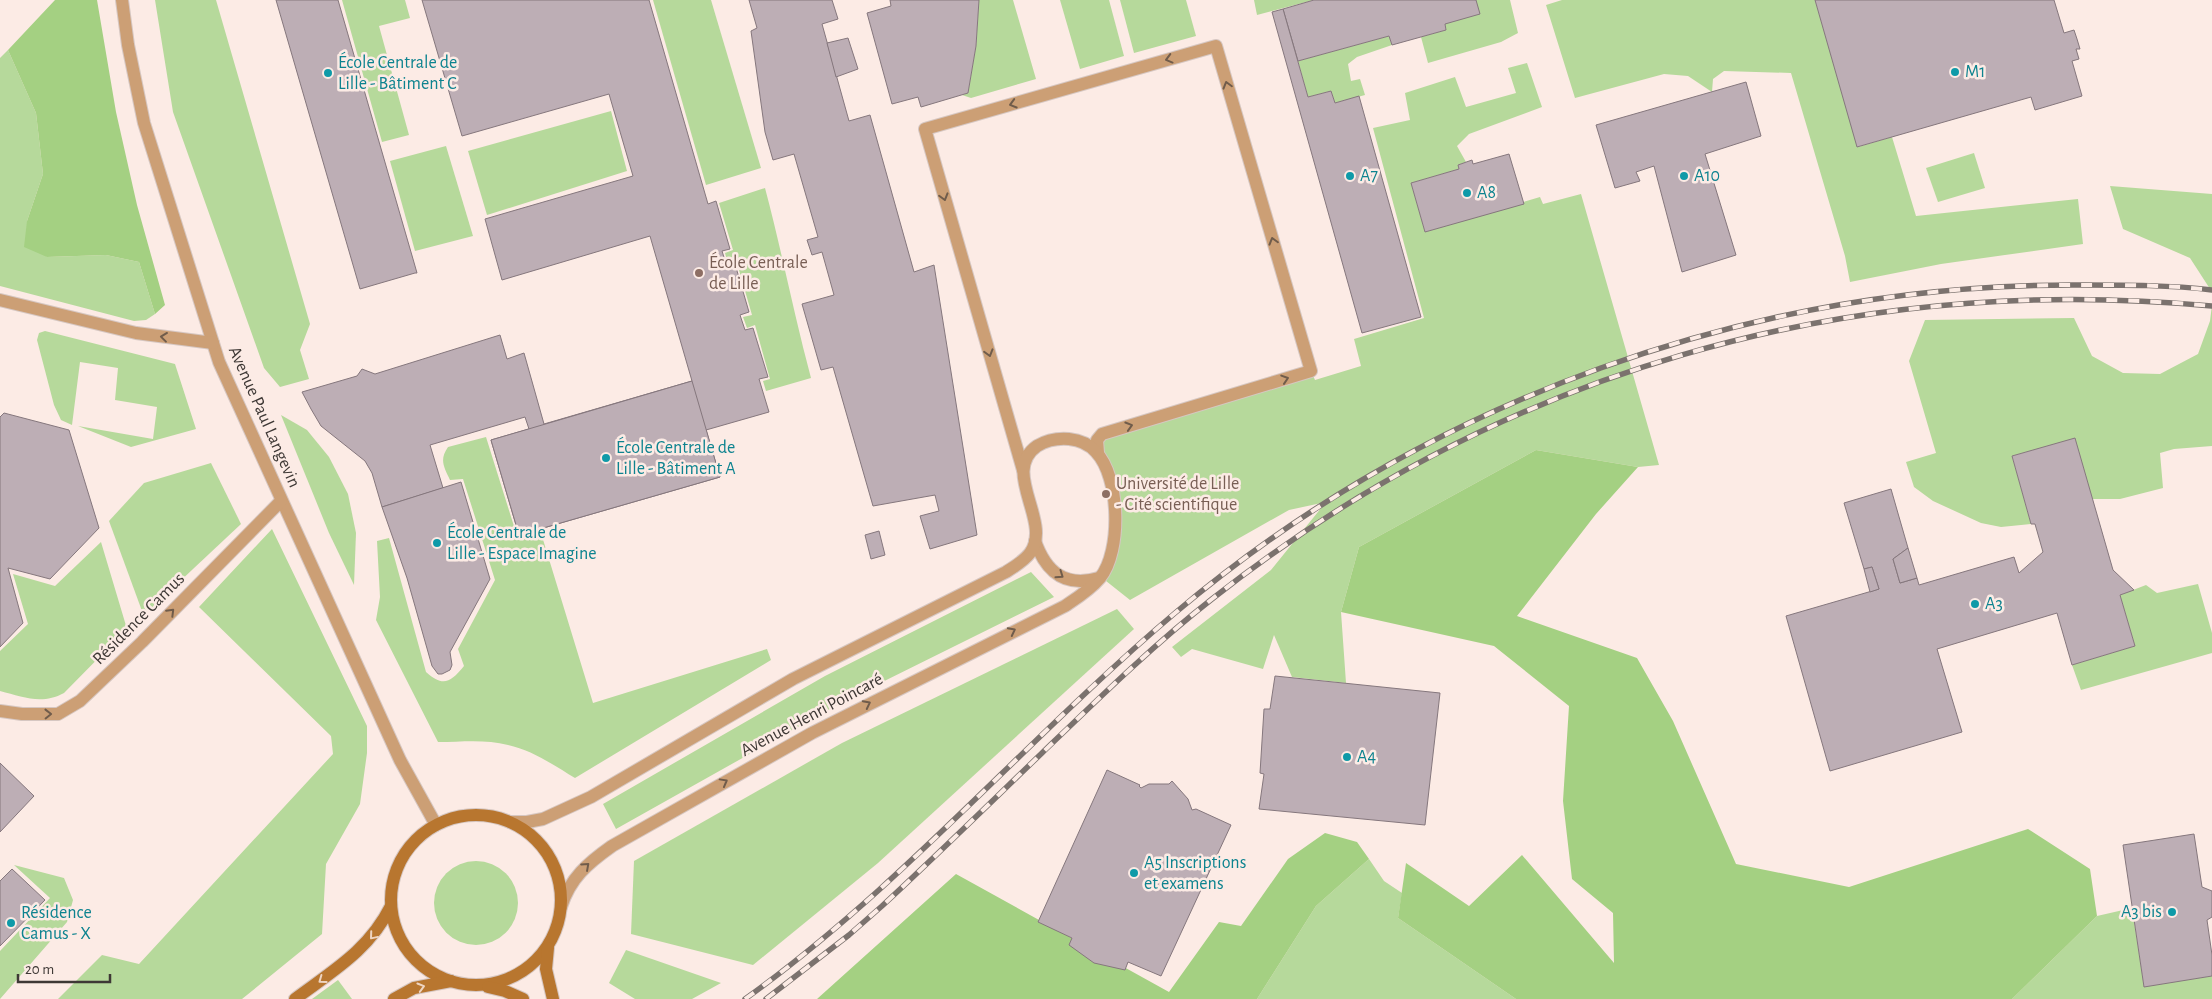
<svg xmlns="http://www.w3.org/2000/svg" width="2212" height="999" font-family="'Alegreya Sans',sans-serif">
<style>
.green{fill:#b6d99b}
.forest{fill:#a4d082}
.building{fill:#bdaeb5;stroke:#85777d;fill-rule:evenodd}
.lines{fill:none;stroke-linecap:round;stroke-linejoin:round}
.street-casing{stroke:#d6c7c2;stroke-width:14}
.secondary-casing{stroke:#d6c7c2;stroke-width:14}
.street{stroke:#cc9f75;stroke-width:12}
.secondary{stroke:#b8762f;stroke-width:12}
.rail-casing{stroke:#7b726e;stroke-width:5.5}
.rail{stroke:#fcebe5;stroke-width:4;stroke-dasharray:11;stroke-linecap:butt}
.oneway{stroke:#705c4b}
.oneway2{stroke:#eed4c1}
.culture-dot{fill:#0f9aa8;stroke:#fcebe5;stroke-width:2}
.education-dot{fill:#8d6e63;stroke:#fcebe5;stroke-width:2}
.labels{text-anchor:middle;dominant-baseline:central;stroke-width:5;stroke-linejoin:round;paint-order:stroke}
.culture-label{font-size:18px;fill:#0d838f;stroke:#fcebe5;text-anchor:start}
.education-label{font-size:18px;fill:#785e54;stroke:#fcebe5;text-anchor:start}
.street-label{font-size:18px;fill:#3e3835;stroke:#fcebe5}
</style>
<rect width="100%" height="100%" fill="#fcebe5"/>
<!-- green -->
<g class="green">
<polygon points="155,0 216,0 310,324 300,350 309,379 280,387 264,368 173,112"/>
<polygon points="342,0 405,0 410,18 379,26 409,135 382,142"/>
<polygon points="653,0 711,0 761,168 706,185"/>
<polygon points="979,0 1013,0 1036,79 971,98 962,95 968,93 976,46"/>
<polygon points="1060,0 1109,0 1124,56 1080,69"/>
<polygon points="1120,0 1186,0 1196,36 1134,53"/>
<polygon points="1254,0 1314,0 1257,15"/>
<polygon points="1476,0 1510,0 1518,33 1501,42 1428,63 1421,37 1446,30 1445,24"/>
<polygon points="1562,0 1815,0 1858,147 1892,137 1916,216 2078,199 2083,244 1941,264 1850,282 1845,256 1791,73 1724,71 1713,79 1712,92 1688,76 1664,74 1575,98 1546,5"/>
<polygon points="1389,36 1392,45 1357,57 1348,64 1351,81 1360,79 1365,95 1335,103 1331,91 1308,97 1298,61"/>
<polygon points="8,50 36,113 43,174 27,221 47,257 106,255 139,262 155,314 146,320 134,321 0,286 0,58"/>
<polygon points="1527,63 1542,107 1469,134 1457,146 1466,162 1458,165 1459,169 1411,183 1425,232 1540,197 1543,204 1581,194 1659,465 1638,467 1536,450 1359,547 1341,612 1346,683 1292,677 1274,635 1263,669 1192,649 1181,657 1172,647 1271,570 1326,502 1289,510 1130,600 1101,577 1114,544 1102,434 1311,371 1315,380 1361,366 1354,339 1424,318 1373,128 1410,120 1405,93 1455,77 1466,107 1516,93 1508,68"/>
<polygon points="611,111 627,171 487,215 468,151"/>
<polygon points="446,146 473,236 415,251 390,161"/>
<polygon points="1974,153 1985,188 1938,202 1926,168"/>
<polygon points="2110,186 2212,194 2212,292 2190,258 2123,229"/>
<path d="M765 188C782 252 794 315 811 378L766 391 763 381 770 379 755 325 747 328 743 317 752 315 737 263 728 264 725 253 733 250 719 203Z"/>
<polygon points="2212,305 2212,446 2174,449 2160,453 2163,488 2120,499 2092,499 2075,439 2012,456 2031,524 2001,527 1981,523 1933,501 1914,487 1906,462 1936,453 1909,361 1925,320 2074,318 2092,356 2123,373 2160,374 2198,354 2210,321"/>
<polygon points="45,331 175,364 196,429 131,447 78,426 153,439 157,407 115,400 118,368 80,362 72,425 61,420 54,405 37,340 39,333"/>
<polygon points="281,415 307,430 329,457 348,494 356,533 354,585 329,533"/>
<path d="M486 437 518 539 541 533 593 703 767 649 771 660 575 778C555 766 532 750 508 745 486 739 461 742 438 742L376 620 380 597 377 541 389 538 426 672C443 687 450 683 464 666L458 649 495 580 463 479 450 480C444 467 439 460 448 447Z"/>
<polygon points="211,463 241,524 145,614 142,611 109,521 144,483"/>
<polygon points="272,529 367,726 367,753 360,804 326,864 322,934 242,999 58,999 102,955 139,964 333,754 331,736 199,607"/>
<path d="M101 542 127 629 64 693C42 705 23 697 0 691V651L28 624 13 574 55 586Z"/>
<polygon points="1031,572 1054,597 844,701 616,829 603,804 825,676"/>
<polygon points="2198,584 2212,633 2212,653 2081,690 2072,665 2135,646 2120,595 2146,585 2157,593"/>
<polygon points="1117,609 1134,629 878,863 753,965 631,934 634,861 842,743"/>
<polygon points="1369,859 1384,881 1402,893 1398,918 1516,999 1257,999 1316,906"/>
<circle cx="476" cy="903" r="42"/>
<polygon points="14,865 64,878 73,900 67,922 0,999 0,951 50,898"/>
<polygon points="2132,908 2144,986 2212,976 2212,999 2012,999 2097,916"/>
<polygon points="626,950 721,983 692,999 635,999 609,983"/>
<polygon points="338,980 352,999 312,999"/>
</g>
<!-- forest -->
<g class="forest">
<polygon points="55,0 97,0 116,112 137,205 165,305 155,314 139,262 106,255 47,257 24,247 27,221 43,174 36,113 8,50"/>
<polygon points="1536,450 1638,467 1596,514 1517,616 1637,658 1673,721 1736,864 1849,887 2028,829 2090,869 2097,916 2012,999 1516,999 1398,918 1406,863 1469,906 1522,855 1614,963 1613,913 1572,879 1563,801 1569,706 1494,646 1341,612 1359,547"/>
<polygon points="1325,833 1357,842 1369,859 1316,906 1257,999 817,999 956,874 1169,992 1219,922 1241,926 1288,859"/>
</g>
<!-- building -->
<g class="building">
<polygon points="276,0 338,0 413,259 417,273 415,273 360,289"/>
<path d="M422 0H649L708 204 716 201 730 249 722 251 727 267 735 264 749 312 740 315 745 330 753 328 768 377 759 379 769 412 706 430 720 477 519 535 491 440 529 429 525 417 430 445 443 488 382 507 372 473 365 461 321 426 311 409 302 392 357 376 362 369 375 374 500 335 507 359 524 353 544 424 692 381 650 236 502 280 485 219 633 176 609 94 462 136ZM597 445 607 478 577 486 569 454Z"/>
<polygon points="749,0 832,0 838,19 822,24 849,121 870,115 914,272 934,265 977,535 930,549 920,516 939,511 935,495 873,506 833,367 821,370 802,304 834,295 822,252 812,255 807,240 818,237 794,154 773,160 765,132 751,31 757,28"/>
<polygon points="890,0 979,0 976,46 968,93 921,107 918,97 892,104 867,13 891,6"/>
<polygon points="1314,0 1476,0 1480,14 1445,24 1446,30 1392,45 1389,36 1298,61 1283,9"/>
<polygon points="1815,0 2054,0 2064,33 2074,30 2077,39 2080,49 2076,49 2079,59 2072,61 2082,96 2035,110 2031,97 1857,147"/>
<polygon points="1283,9 1308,97 1331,91 1335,103 1359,96 1421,317 1362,333 1272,12"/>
<polygon points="848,38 858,69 836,77 827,43"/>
<polygon points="1746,82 1761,136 1705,154 1736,255 1682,272 1654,166 1636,172 1640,181 1615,188 1596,125"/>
<polygon points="1509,154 1524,204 1425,232 1411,183 1459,169 1458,165 1472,160 1473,164"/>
<polygon points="692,381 720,477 519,535 491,440"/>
<polygon points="4,413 69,430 99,528 50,579 8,568 23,623 0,647 0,417"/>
<polygon points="2075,438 2113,570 2134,590 2120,595 2135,646 2072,665 2057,613 1937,649 1962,732 1830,771 1786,616 1879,589 1872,567 1864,569 1844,503 1891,489 1908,548 1893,559 1900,583 1917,578 1919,585 2014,557 2019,573 2043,552 2035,524 2031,524 2012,456"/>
<polygon points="461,482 490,579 450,652 452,665 450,670 442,674 438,674 432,666 407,578 382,507"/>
<polygon points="879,531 885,555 871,559 865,535"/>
<polygon points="1908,548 1917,578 1900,583 1893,559"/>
<polygon points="1872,567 1879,589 1870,592 1864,569"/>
<polygon points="1275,676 1440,693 1425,825 1259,809 1264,774 1260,773 1264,709 1270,709"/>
<polygon points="0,763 34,796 0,832"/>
<polygon points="1107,770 1140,785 1139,786 1141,788 1149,784 1169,784 1172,781 1188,799 1192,810 1196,809 1231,825 1161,976 1128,962 1125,970 1094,963 1069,945 1072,938 1038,922"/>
<polygon points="2194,834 2202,887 2212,891 2212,917 2207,920 2212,955 2212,976 2144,987 2123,845"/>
<polygon points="12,869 45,900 0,946 0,881"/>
</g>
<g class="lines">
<!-- street casing -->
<g class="street-casing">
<g id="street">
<polyline points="122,0 128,45 144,123 219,362 400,760 436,825"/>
<polyline points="0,300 136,333 213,343"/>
<polyline points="1023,470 925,129 1216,46 1311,371 1102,434 1097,440 1098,453"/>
<path d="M1035 541C1046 572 1065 588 1099 578"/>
<polyline points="0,711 22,714 58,714 80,701 142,642 281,501"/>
<path d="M510 822H527L543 819 591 797 793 679 1006 572C1014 567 1024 561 1030 553 1053 522 1000 472 1037 446 1047 440 1057 438 1069 439 1079 440 1089 444 1096 452 1120 477 1122 551 1100 578 1090 590 1077 598 1065 606L812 733 612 846C588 863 570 878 561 907"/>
</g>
</g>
<!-- secondary casing -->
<g class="secondary-casing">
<g id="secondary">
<circle cx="476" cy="900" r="85"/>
<polyline points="548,948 546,969 553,999"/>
<polyline points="488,987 505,991 523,999"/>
<path d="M295 999C334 970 369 950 391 906"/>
<polyline points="394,999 414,988 451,981"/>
</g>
</g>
<!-- street -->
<use href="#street" class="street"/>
<!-- secondary -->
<use href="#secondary" class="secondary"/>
<!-- rail casing -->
<g class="rail-casing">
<g id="rail">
<path d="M745 999C904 885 1027 738 1175 613 1427 400 1755 282 2085 285 2127 285 2170 285 2212 290"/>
<path d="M766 999 849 935 882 906C936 856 989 804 1042 753 1097 700 1152 646 1212 599 1500 372 1847 272 2212 306"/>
</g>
</g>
<!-- rail -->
<use href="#rail" class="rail"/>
</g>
<!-- one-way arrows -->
<defs><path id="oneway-chevron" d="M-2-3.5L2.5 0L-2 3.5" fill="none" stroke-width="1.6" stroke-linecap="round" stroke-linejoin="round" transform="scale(1.25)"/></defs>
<g class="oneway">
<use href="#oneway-chevron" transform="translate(1169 59) rotate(165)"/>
<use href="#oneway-chevron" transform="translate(1227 85) rotate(-106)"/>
<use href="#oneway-chevron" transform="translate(1013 104) rotate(164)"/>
<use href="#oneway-chevron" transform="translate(944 197) rotate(74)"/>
<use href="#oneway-chevron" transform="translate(1273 241) rotate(-106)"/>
<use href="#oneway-chevron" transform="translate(164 337) rotate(-173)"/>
<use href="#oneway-chevron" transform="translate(989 353) rotate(74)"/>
<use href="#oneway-chevron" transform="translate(1285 379) rotate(-18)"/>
<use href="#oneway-chevron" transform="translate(1129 426) rotate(-17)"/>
<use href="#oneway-chevron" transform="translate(1060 575) rotate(35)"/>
<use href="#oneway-chevron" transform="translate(171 612) rotate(-45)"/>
<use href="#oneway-chevron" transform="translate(1012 631) rotate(-27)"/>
<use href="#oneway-chevron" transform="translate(867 704) rotate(-27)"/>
<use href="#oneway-chevron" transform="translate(48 714) rotate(-1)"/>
<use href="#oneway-chevron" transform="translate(724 782) rotate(-29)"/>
<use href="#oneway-chevron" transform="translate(586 866) rotate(-42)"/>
</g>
<g class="oneway2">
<use href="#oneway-chevron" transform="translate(373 936) rotate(130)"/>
<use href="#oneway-chevron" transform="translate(322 980) rotate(144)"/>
<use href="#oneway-chevron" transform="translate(421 987) rotate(-16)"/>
</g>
<!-- markers -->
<g class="culture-dot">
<circle cx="1955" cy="72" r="5"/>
<circle cx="328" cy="73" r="5"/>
<circle cx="1350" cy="176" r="5"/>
<circle cx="1684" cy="176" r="5"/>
<circle cx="1467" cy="193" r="5"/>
<circle cx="606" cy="458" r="5"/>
<circle cx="437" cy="543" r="5"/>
<circle cx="1975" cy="604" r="5"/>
<circle cx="1347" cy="757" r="5"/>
<circle cx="1134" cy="873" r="5"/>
<circle cx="2172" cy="912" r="5"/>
<circle cx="11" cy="923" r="5"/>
</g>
<g class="education-dot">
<circle cx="699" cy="273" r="5"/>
<circle cx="1106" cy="494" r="5"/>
</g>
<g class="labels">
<!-- culture labels -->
<g class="culture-label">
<text x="338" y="63">École Centrale de<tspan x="338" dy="21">Lille - Bâtiment C</tspan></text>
<text x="1965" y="72">M1</text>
<text x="1360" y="176">A7</text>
<text x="1694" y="176">A10</text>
<text x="1477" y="193">A8</text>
<text x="616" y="448">École Centrale de<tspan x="616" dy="21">Lille - Bâtiment A</tspan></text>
<text x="447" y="533">École Centrale de<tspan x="447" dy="21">Lille - Espace Imagine</tspan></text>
<text x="1985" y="604">A3</text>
<text x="1357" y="757">A4</text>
<text x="1144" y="863">A5 Inscriptions<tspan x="1144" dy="21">et examens</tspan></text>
<text x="2162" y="912" text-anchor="end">A3 bis</text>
<text x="21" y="913">Résidence<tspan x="21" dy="21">Camus - X</tspan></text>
</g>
<!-- education labels -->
<g class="education-label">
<text x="709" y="263">École Centrale<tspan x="709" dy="21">de Lille</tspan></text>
<text x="1116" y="484">Université de Lille<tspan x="1116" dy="21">‐ Cité scientifique</tspan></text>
</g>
<!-- street labels -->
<g class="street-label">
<text transform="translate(264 417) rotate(66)">Avenue Paul Langevin</text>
<text transform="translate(139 619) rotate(-45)">Résidence Camus</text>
<text transform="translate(812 715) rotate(-28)">Avenue Henri Poincaré</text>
</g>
</g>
<!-- scale -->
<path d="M18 974v8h92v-8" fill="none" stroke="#3e3835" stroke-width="2.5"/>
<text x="25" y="974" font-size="15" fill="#3e3835" stroke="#fcebe5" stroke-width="4" paint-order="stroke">20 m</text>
</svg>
